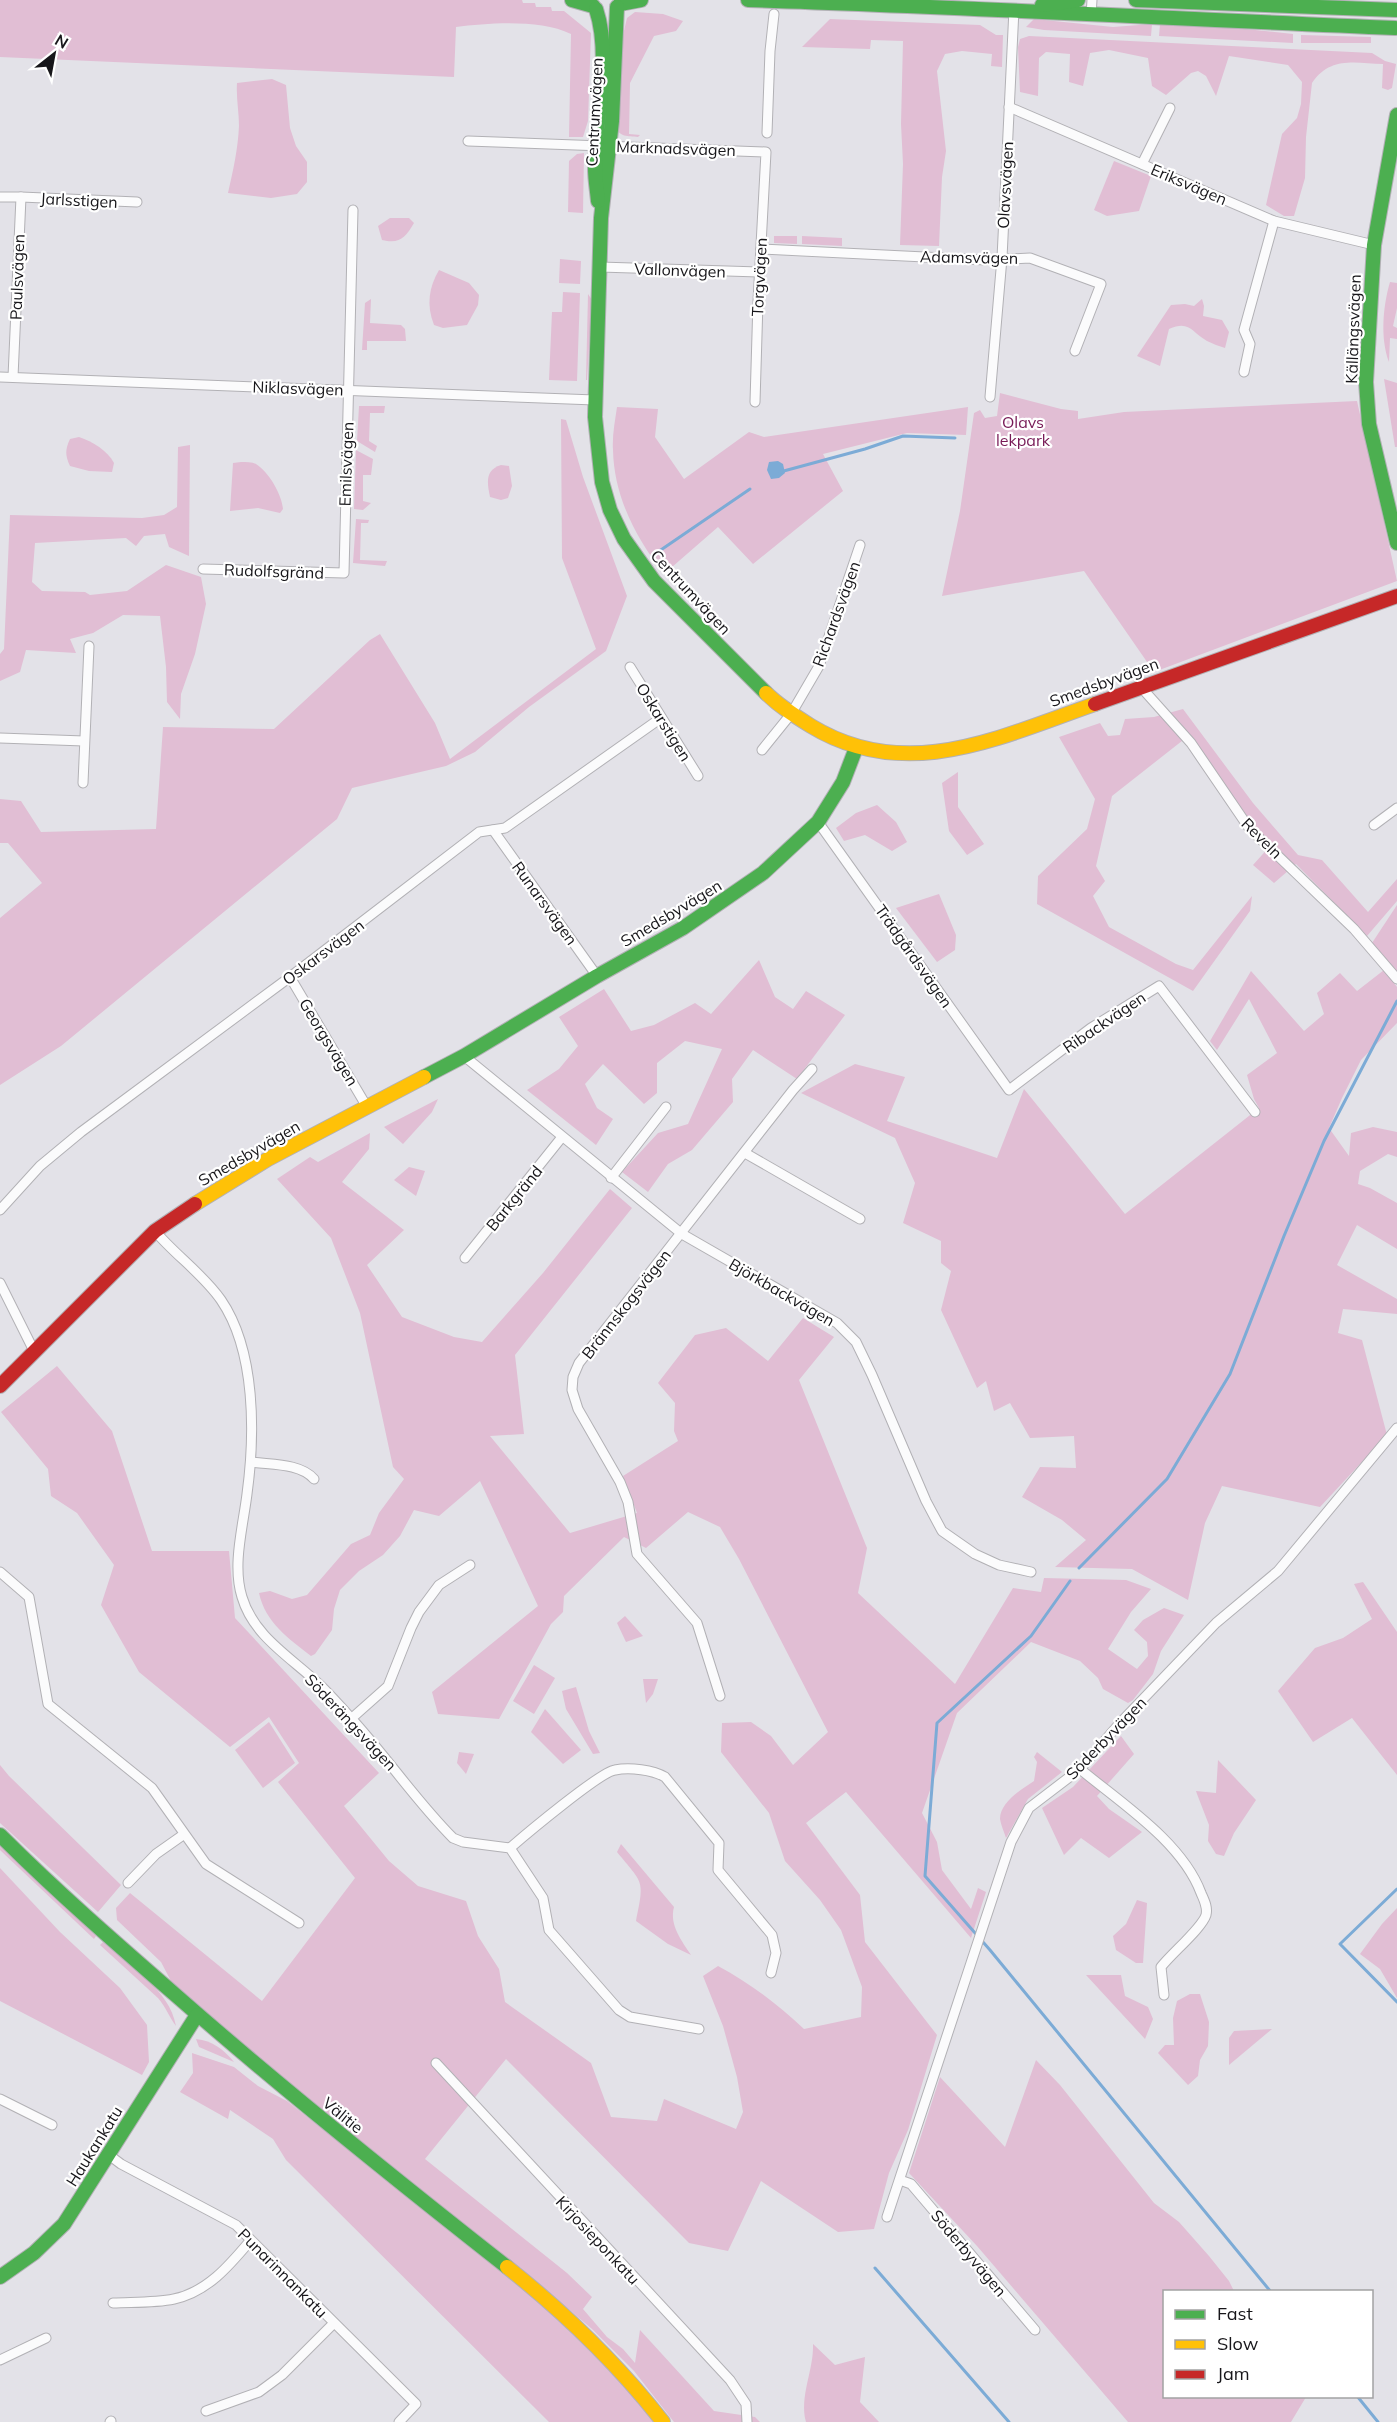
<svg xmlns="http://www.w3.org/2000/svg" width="1397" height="2422" font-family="Mulish,sans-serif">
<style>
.green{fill:#e1bed4}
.water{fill:#7cabd6}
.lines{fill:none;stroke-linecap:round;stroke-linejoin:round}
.stream{stroke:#7cabd6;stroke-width:3}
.street-casing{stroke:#b2b1b5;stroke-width:11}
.fast-casing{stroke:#b2b1b5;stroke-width:16}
.slow-casing{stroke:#b2b1b5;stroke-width:16}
.jam-casing{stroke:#b2b1b5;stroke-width:16}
.street{stroke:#fbfbfc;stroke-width:9}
.fast{stroke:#4caf50;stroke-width:14}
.slow{stroke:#ffc107;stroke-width:14}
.jam{stroke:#c62828;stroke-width:14}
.labels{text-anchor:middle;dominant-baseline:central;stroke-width:4.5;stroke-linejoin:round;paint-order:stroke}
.street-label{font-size:16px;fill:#17161a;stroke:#fff}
.park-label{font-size:16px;fill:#771956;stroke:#fff}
</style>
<rect width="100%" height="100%" fill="#e3e2e8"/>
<!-- green -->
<g class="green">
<path d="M0 0H522L523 3H535L536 7H551L552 11H564L591 33 588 121 583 137H569L571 34C540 19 489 23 456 27L454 77 0 57Z"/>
<path d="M635 12 663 14 683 21 676 31 654 36 630 83 629 134 640 135 638 137C628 136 619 137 616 127L619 36 623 35 627 18Z"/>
<polygon points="830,19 980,25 996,35 1003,35 1002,67 991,66 992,54 962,51 945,54 937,71 946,151 942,177 939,246 900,245 903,164 901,124 903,41 871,40 870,49 802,47"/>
<polygon points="1034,19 1113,27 1152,24 1151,36 1044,30 1026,27"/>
<polygon points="1160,24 1226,27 1293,34 1293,43 1159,36"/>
<polygon points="1301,35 1371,37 1371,43 1301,43"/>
<path d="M1029 36 1372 53 1385 61 1396 64 1392 88 1388 90 1382 88 1383 64C1355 63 1330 56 1312 83L1306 137 1305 178 1294 216H1284L1266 205 1282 134 1297 118 1301 104 1302 82 1288 65 1229 56 1216 96 1206 76 1198 71 1191 73 1166 95 1152 86 1148 58 1109 50 1090 53 1083 86 1069 82 1070 54 1046 52 1039 58 1038 96 1020 92 1018 47 1020 39Z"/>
<path d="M272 79 286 85 290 128 296 146 307 162V182L297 194 271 198 228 193C233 171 238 149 239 126 239 112 236 98 237 83Z"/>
<polygon points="584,153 583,213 568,212 569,161 577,154"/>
<polygon points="1114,161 1151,176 1139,211 1107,216 1094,210"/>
<path d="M390 218H409L414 223C405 238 400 244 382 240L378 226Z"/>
<polygon points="774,236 797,236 797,244 774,243"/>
<polygon points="802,236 842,238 842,246 802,244"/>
<polygon points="560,259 581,261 580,284 559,283"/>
<path d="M439 270 469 283 479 295 478 305 467 325 443 328 434 325C426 305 429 287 439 270Z"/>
<path d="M1390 282 1397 283V308L1393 326 1397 328V339L1390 338 1389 362C1380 338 1383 306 1390 282Z"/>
<polygon points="563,292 580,293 577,381 549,380 552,312 562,312"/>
<polygon points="588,294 592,300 587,380 586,380"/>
<polygon points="371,299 370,323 401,325 405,329 406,341 367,341 367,350 362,350 365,303"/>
<path d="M1202 299 1204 306 1203 316 1222 320 1229 332 1225 348C1219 346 1213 344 1207 341 1191 332 1190 320 1169 329L1160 366 1137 356 1171 305 1185 304 1194 306Z"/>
<polygon points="1384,379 1397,383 1397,447 1395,447"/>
<polygon points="1000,393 1061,409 1078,411 1078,419 1124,412 1357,401 1397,581 1154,672 1084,571 942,596 960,511 974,413 980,410 985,418 997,416"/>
<polygon points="359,406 385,406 384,413 370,413 369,441 377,446 375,452 357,441"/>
<path d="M617 407 658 409 655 437 684 479 749 432 764 437 968 407 966 435 907 433 823 454 843 491 753 564 718 527 664 574C636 538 614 497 613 450 612 436 615 421 617 407Z"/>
<polygon points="561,419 566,420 583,477 627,596 606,651 529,707 475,752 446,766 352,788 337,819 61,1046 0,1085 0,918 42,883 8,843 0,843 0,799 21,801 41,832 156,829 163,727 274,729 370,640 380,634 435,723 450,759 596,649 562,558"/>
<path d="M79 437C93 442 107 450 114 463L112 472 89 471 70 466C65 455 65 450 70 439Z"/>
<polygon points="190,445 189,556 169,547 165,534 144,536 136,546 126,538 35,543 32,582 42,591 85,592 90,595 127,591 166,565 201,577 206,604 195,654 181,694 180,719 167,702 166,667 160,616 123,615 93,633 70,639 76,653 26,650 20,672 0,681 0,654 4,649 10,515 142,518 164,515 177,507 178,447"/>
<polygon points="356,450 373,459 371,475 363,475 363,501 371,503 363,510 354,509"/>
<path d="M241 462C246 462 252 462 256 464 269 472 282 495 283 509L280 513 258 508 230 511 233 463Z"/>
<path d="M501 465 509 466 512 486 508 498 501 500 490 497C487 482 485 470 501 465Z"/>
<polygon points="356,519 369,520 368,523 361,523 360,560 387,561 385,566 353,563"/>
<polygon points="1183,709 1253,803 1298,855 1322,860 1368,912 1397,879 1397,901 1367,936 1296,864 1274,883 1253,865 1270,846 1187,737 1112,796 1096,866 1105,881 1093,896 1109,927 1176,964 1193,970 1252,896 1250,911 1193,991 1037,904 1038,876 1087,829 1095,799 1059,737 1100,723 1108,736 1120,735 1125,719 1154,717"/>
<polygon points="958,772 958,807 984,844 967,855 949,831 942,783"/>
<polygon points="877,805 896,822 907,842 892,851 865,835 844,841 836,828 856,813"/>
<polygon points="939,894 956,935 955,950 937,962 896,908"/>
<polygon points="1397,905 1397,972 1372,943"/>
<polygon points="759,960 775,997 793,1009 806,991 845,1015 797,1079 753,1050 732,1079 733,1102 692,1150 668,1164 648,1192 622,1172 658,1133 688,1124 722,1049 685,1041 657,1063 657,1093 644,1104 603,1064 585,1084 597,1108 613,1119 596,1145 527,1090 559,1069 578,1046 559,1017 604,989 631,1031 654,1025 695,1003 711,1014"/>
<polygon points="1384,970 1397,987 1397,1023 1361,1060 1342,1098 1329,1128 1349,1156 1351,1133 1373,1127 1397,1132 1397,1157 1388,1154 1360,1171 1358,1184 1370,1188 1397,1203 1397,1249 1357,1225 1337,1265 1397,1299 1397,1314 1343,1309 1338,1333 1362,1340 1387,1435 1320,1507 1222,1486 1205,1523 1188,1600 1132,1569 1055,1567 1086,1540 1062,1520 1022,1497 1040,1467 1076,1468 1074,1436 1030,1438 1010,1403 994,1411 986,1381 977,1388 941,1310 951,1271 941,1263 941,1241 903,1223 915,1183 895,1138 801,1093 855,1064 905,1077 887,1121 997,1158 1024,1089 1125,1214 1259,1108 1254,1099 1247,1075 1277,1053 1249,999 1217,1050 1210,1041 1251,971 1304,1031 1324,1014 1317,993 1340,973 1357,991"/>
<polygon points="438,1099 432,1112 403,1144 384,1127"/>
<path d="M370 1133 369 1149 342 1182 404 1230 367 1265 402 1317 454 1337 482 1342 543 1273 610 1189 632 1208 515 1355 524 1434 490 1436 570 1533 637 1513 623 1476 678 1441 674 1431 675 1403 658 1383 695 1335 726 1328 768 1361 803 1318 834 1337 799 1380 867 1548 858 1593 955 1684 1013 1588 1041 1592 1044 1578 1126 1580 1151 1589 1131 1612 1108 1649 1137 1669 1148 1656 1147 1642 1134 1630 1143 1620 1164 1608 1184 1615 1161 1651 1153 1674 1133 1700 1128 1703 1103 1689 1098 1678 1080 1661 1031 1642 957 1713 922 1813 937 1842 942 1870 971 1909 978 1888 986 1892 971 1938 846 1792 806 1823 860 1895 865 1942 937 2035 908 2130 889 2173 874 2229 838 2232 761 2181 728 2251 689 2243 506 2059 425 2159 567 2273 592 2297 583 2309 607 2337 623 2349 635 2363 640 2330 714 2411 755 2417 760 2422H674L634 2371 592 2329 540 2285 229 2035 172 1983 161 1962 117 1920 116 1908 130 1893 262 2001 355 1878 278 1782 299 1763 269 1717 230 1747 139 1672 101 1605 114 1565 77 1513 51 1496 48 1469 1 1412 57 1366 112 1431 152 1551H229L235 1618 379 1773 344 1806 389 1861 418 1886 466 1901 478 1936 499 1969 505 2002 591 2063 611 2117 657 2121 664 2099 736 2129 743 2112 737 2077 723 2026 703 1976 718 1966C750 1983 777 2004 804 2029L861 2017 862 1987 841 1930 820 1900 785 1861 769 1813 721 1752 722 1723 751 1722 771 1736 793 1765 828 1732 739 1559 720 1527 688 1512 646 1548 624 1537 564 1596 563 1612 551 1624 499 1719 438 1714 432 1692 538 1606 480 1481 439 1516 414 1510 400 1536 383 1555 359 1571 340 1590 334 1609 332 1630 315 1654 311 1656C289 1639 265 1622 259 1593L270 1591 292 1599 307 1595 351 1544 370 1535 379 1513 404 1479 393 1467 360 1313 331 1238 277 1179 310 1157 318 1162Z"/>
<polygon points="409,1167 425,1171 416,1196 394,1180"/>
<polygon points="1363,1582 1397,1632 1397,1775 1352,1718 1313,1742 1278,1691 1315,1648 1343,1638 1372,1619 1354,1584"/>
<polygon points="625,1616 643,1636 626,1642 617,1623"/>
<polygon points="534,1665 555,1678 534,1714 513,1701"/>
<polygon points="643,1679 658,1679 653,1694 646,1703"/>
<polygon points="576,1687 589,1731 600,1753 593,1754 566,1709 562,1691"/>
<polygon points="545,1709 581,1750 563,1764 531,1732"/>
<polygon points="269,1722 295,1763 263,1788 235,1750"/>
<polygon points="1121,1736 1134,1754 1097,1796 1109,1809 1142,1832 1109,1858 1081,1838 1064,1855 1042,1808 1073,1787"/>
<polygon points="459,1752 474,1754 466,1774 457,1763"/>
<path d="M1037 1752 1062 1772 1028 1799 1006 1838C1004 1832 1001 1825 1000 1819 1000 1802 1022 1789 1034 1781L1037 1762 1034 1757Z"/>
<polygon points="1218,1760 1256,1800 1234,1833 1224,1856 1216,1854 1208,1841 1209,1825 1197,1794 1196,1791 1216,1793"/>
<polygon points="0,1765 9,1776 121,1885 98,1912 0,1823"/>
<polygon points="0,1841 96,1936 94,1939 0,1850"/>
<path d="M621 1844 674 1907C669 1925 682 1941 691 1955L668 1944 636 1921C645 1879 643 1884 617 1852Z"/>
<polygon points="0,1868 60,1932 120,1988 147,2025 149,2062 142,2075 0,2001"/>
<polygon points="1137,1900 1147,1903 1143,1963 1136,1963 1116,1950 1113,1936 1126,1924"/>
<polygon points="1397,1908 1397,1998 1380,1969 1360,1954 1382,1924"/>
<path d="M103 1942C129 1965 170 1990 176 2026 169 2017 166 2007 158 1998L100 1945Z"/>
<polygon points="1086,1975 1121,1975 1125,1996 1148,2007 1153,2019 1145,2039"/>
<polygon points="1190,1994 1200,1994 1209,2022 1208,2046 1200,2060 1198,2076 1188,2085 1158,2053 1165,2045 1174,2045 1173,2018 1177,2001"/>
<polygon points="1272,2029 1229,2065 1229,2038 1234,2031"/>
<path d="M196 2039C213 2041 223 2049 234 2062L199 2047Z"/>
<polygon points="192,2053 234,2067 258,2086 287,2101 514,2280 609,2364 655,2422 549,2422 286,2160 273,2139 230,2110 228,2119 180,2092 193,2073"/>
<polygon points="1036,2060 1060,2085 1154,2203 1179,2222 1209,2256 1229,2281 1234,2291 1164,2292 1164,2396 1306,2397 1291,2422 1128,2422 977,2246 909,2173 940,2077 1005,2147"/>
<path d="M813 2344 835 2365 865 2357 860 2402 879 2422H806C799 2396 814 2370 813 2344Z"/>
</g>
<!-- water -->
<polygon class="water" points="778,461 783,464 785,473 779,478 771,479 767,470 769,462"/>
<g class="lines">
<!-- stream -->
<g class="stream">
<polyline points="780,472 865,449 903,436 955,438"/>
<polyline points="652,556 750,489"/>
<polyline points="1079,1568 1167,1479 1230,1374 1284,1236 1324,1141 1397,1001"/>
<polyline points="1070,1581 1031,1636 937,1723 925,1876 990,1950 1271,2292"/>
<polyline points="1397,1889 1340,1944 1397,2002"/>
<polyline points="875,2268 1009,2422"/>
<polyline points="1357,2396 1378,2422"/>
</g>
<!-- street casing -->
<g class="street-casing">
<g id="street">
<polyline points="1091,15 1092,0"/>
<polyline points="1009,107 1274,221 1374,245"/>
<polyline points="767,133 770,51 774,14"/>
<polyline points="468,141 766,152 758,301 755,402"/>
<polyline points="1142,164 1170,108"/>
<polyline points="0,197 21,197 13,377"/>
<polyline points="21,197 137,202"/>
<polyline points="761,249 986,260 1030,258 1101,284 1075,351"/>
<polyline points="600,267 759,272"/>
<polyline points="1244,372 1250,344 1244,330 1274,221"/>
<polyline points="0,377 595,400"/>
<polyline points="990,397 1002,258 1014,9"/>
<polyline points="203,569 344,573 353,210"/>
<polyline points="630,667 698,776"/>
<polyline points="1140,686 1191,743 1249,828 1354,929 1397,979"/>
<polyline points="0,738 84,741"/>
<polyline points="762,750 791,714 819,666 860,545"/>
<polyline points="83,783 89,646"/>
<polyline points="818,822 1009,1090 1091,1028 1159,986 1255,1112"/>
<polyline points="1374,825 1397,808"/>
<polyline points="493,830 597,976"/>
<polyline points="290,977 367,1107"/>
<polyline points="464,1056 682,1234 837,1323 856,1342 872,1375 926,1501 942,1531 975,1554 999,1565 1031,1572"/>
<polyline points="745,1153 860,1219"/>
<polyline points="611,1178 666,1107"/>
<polyline points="0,1210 40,1166 81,1132 290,977 479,832 505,828 661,718"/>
<path d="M155 1231C175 1255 203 1274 221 1300 256 1351 255 1435 247 1494 243 1527 232 1565 242 1597 254 1638 294 1659 322 1687 332 1697 341 1707 350 1717 386 1756 416 1801 453 1838L463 1842 510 1848 543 1898 549 1930 619 2010 630 2017 699 2029"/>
<polyline points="465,1258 562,1137"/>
<polyline points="0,1283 35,1353"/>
<path d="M251 1462C271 1465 300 1463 314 1479"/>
<polyline points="0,1572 29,1597 48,1704 152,1788 206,1864 299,1923"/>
<polyline points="720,1696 697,1623 637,1554 628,1502 620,1482 578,1409 572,1390 573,1377 579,1363 793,1090 812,1069"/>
<polyline points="352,1718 388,1686 411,1628 419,1612 439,1585 470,1565"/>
<path d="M1080 1769C1121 1803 1182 1842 1201 1893 1204 1900 1208 1907 1206 1915 1202 1928 1172 1953 1161 1967L1164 1995"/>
<path d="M510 1848C525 1835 600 1772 615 1770 630 1767 653 1770 665 1777L719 1843 718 1870 772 1935 776 1953 771 1973"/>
<polyline points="128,1883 156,1854 183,1835"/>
<polyline points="436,2063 730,2380 746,2404 747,2422"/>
<polyline points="0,2099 52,2125"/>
<polyline points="109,2155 121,2164 236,2225 416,2404 399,2422"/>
<polyline points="900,2180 911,2184 1035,2330"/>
<polyline points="887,2217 1011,1842 1029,1808 1080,1769 1120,1723 1216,1623 1278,1571 1397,1428"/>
<path d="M113 2303C133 2302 155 2303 174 2299 207 2292 229 2266 250 2241"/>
<polyline points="0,2360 46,2338"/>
<polyline points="206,2411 259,2392 282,2375 333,2324"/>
<polyline points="110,2422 111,2421"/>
</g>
</g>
<!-- fast casing -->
<g class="fast-casing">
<g id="fast">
<polyline points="572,0 593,6"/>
<path d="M748 0C964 7 1179 19 1395 28"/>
<polyline points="1136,0 1396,10"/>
<polyline points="620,4 641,0"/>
<polyline points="1042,5 1078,0"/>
<polyline points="617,7 612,121 601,218 595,417 602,482 610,510 624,539 654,581 766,693"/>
<path d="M596 9C612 57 595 119 595 168 595 179 597 190 598 201"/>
<polyline points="1397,115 1374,245 1366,382 1369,424 1397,543"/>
<polyline points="424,1077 464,1056 597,976 683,928 763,873 818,822 843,782 856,748"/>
<path d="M0 1835C57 1892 118 1945 179 1998 285 2091 395 2179 507 2267"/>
<polyline points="0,2277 34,2253 64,2224 197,2015"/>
</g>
</g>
<!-- slow casing -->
<g class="slow-casing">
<g id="slow">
<path d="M766 693C779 706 795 716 811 726 906 784 1000 737 1095 704"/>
<polyline points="195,1204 268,1159 424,1077"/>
<path d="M507 2267C565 2313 617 2363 663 2422"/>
</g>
</g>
<!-- jam casing -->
<g class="jam-casing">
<g id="jam">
<polyline points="1095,704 1397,596"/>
<polyline points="0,1386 155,1231 195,1204"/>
</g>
</g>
<!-- street -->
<use href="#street" class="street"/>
<!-- fast -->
<use href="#fast" class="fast"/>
<!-- slow -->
<use href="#slow" class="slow"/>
<!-- jam -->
<use href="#jam" class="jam"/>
</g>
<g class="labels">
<!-- street labels -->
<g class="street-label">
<text transform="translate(594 112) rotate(-87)">Centrumvägen</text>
<text transform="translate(676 148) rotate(2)">Marknadsvägen</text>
<text transform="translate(1189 184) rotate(23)">Eriksvägen</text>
<text transform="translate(1005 185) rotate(-87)">Olavsvägen</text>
<text transform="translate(79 200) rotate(3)">Jarlsstigen</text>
<text transform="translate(969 257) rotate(1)">Adamsvägen</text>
<text transform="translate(680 270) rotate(2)">Vallonvägen</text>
<text transform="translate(17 277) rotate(-88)">Paulsvägen</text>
<text transform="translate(759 277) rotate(-87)">Torgvägen</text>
<text transform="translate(1353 329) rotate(-88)">Källängsvägen</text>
<text transform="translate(298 388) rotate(2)">Niklasvägen</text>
<text transform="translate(346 464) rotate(-88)">Emilsvägen</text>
<text transform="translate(274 571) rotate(2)">Rudolfsgränd</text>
<text transform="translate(691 592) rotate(47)">Centrumvägen</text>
<text transform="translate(836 614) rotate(-70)">Richardsvägen</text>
<text transform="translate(1104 682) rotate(-20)">Smedsbyvägen</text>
<text transform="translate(664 722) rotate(58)">Oskarstigen</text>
<text transform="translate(1262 838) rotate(45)">Reveln</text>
<text transform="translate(545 903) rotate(54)">Runarsvägen</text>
<text transform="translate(671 913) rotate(-31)">Smedsbyvägen</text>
<text transform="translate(323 952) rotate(-37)">Oskarsvägen</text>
<text transform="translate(914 956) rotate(55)">Trädgårdsvägen</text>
<text transform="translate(1104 1022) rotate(-34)">Ribackvägen</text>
<text transform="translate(329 1042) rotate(59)">Georgsvägen</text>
<text transform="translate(249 1153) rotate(-30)">Smedsbyvägen</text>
<text transform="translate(514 1198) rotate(-51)">Barkgränd</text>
<text transform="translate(782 1292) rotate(30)">Björkbackvägen</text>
<text transform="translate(626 1304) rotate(-52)">Brännskogsvägen</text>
<text transform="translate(351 1722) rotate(47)">Söderängsvägen</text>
<text transform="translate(1106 1738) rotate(-46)">Söderbyvägen</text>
<text transform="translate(343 2115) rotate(39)">Välitie</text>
<text transform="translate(94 2146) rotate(-58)">Haukankatu</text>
<text transform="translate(598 2240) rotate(47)">Kirjosieponkatu</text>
<text transform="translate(969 2253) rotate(50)">Söderbyvägen</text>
<text transform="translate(283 2273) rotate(45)">Punarinnankatu</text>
</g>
<!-- park labels -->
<g class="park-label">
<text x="1023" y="422">Olavs<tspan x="1023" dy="18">lekpark</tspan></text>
</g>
</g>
<!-- legend -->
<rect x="1163" y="2290" width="210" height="108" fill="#ffffff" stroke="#a2a2a3" stroke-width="1.5"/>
<rect x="1175" y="2310" width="30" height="9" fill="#4caf50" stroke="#a2a2a3" stroke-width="1.5"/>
<text x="1217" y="2320" font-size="18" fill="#17161a">Fast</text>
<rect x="1175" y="2340" width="30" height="9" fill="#ffc107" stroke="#a2a2a3" stroke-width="1.5"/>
<text x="1217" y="2350" font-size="18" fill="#17161a">Slow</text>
<rect x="1175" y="2370" width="30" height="9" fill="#c62828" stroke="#a2a2a3" stroke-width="1.5"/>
<text x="1217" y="2380" font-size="18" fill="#17161a">Jam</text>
<!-- north arrow -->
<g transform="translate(54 54) rotate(31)" stroke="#ffffff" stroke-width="4.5" paint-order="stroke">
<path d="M0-4.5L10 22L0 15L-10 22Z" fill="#17161a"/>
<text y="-9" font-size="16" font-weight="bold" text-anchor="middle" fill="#17161a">N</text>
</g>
</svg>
